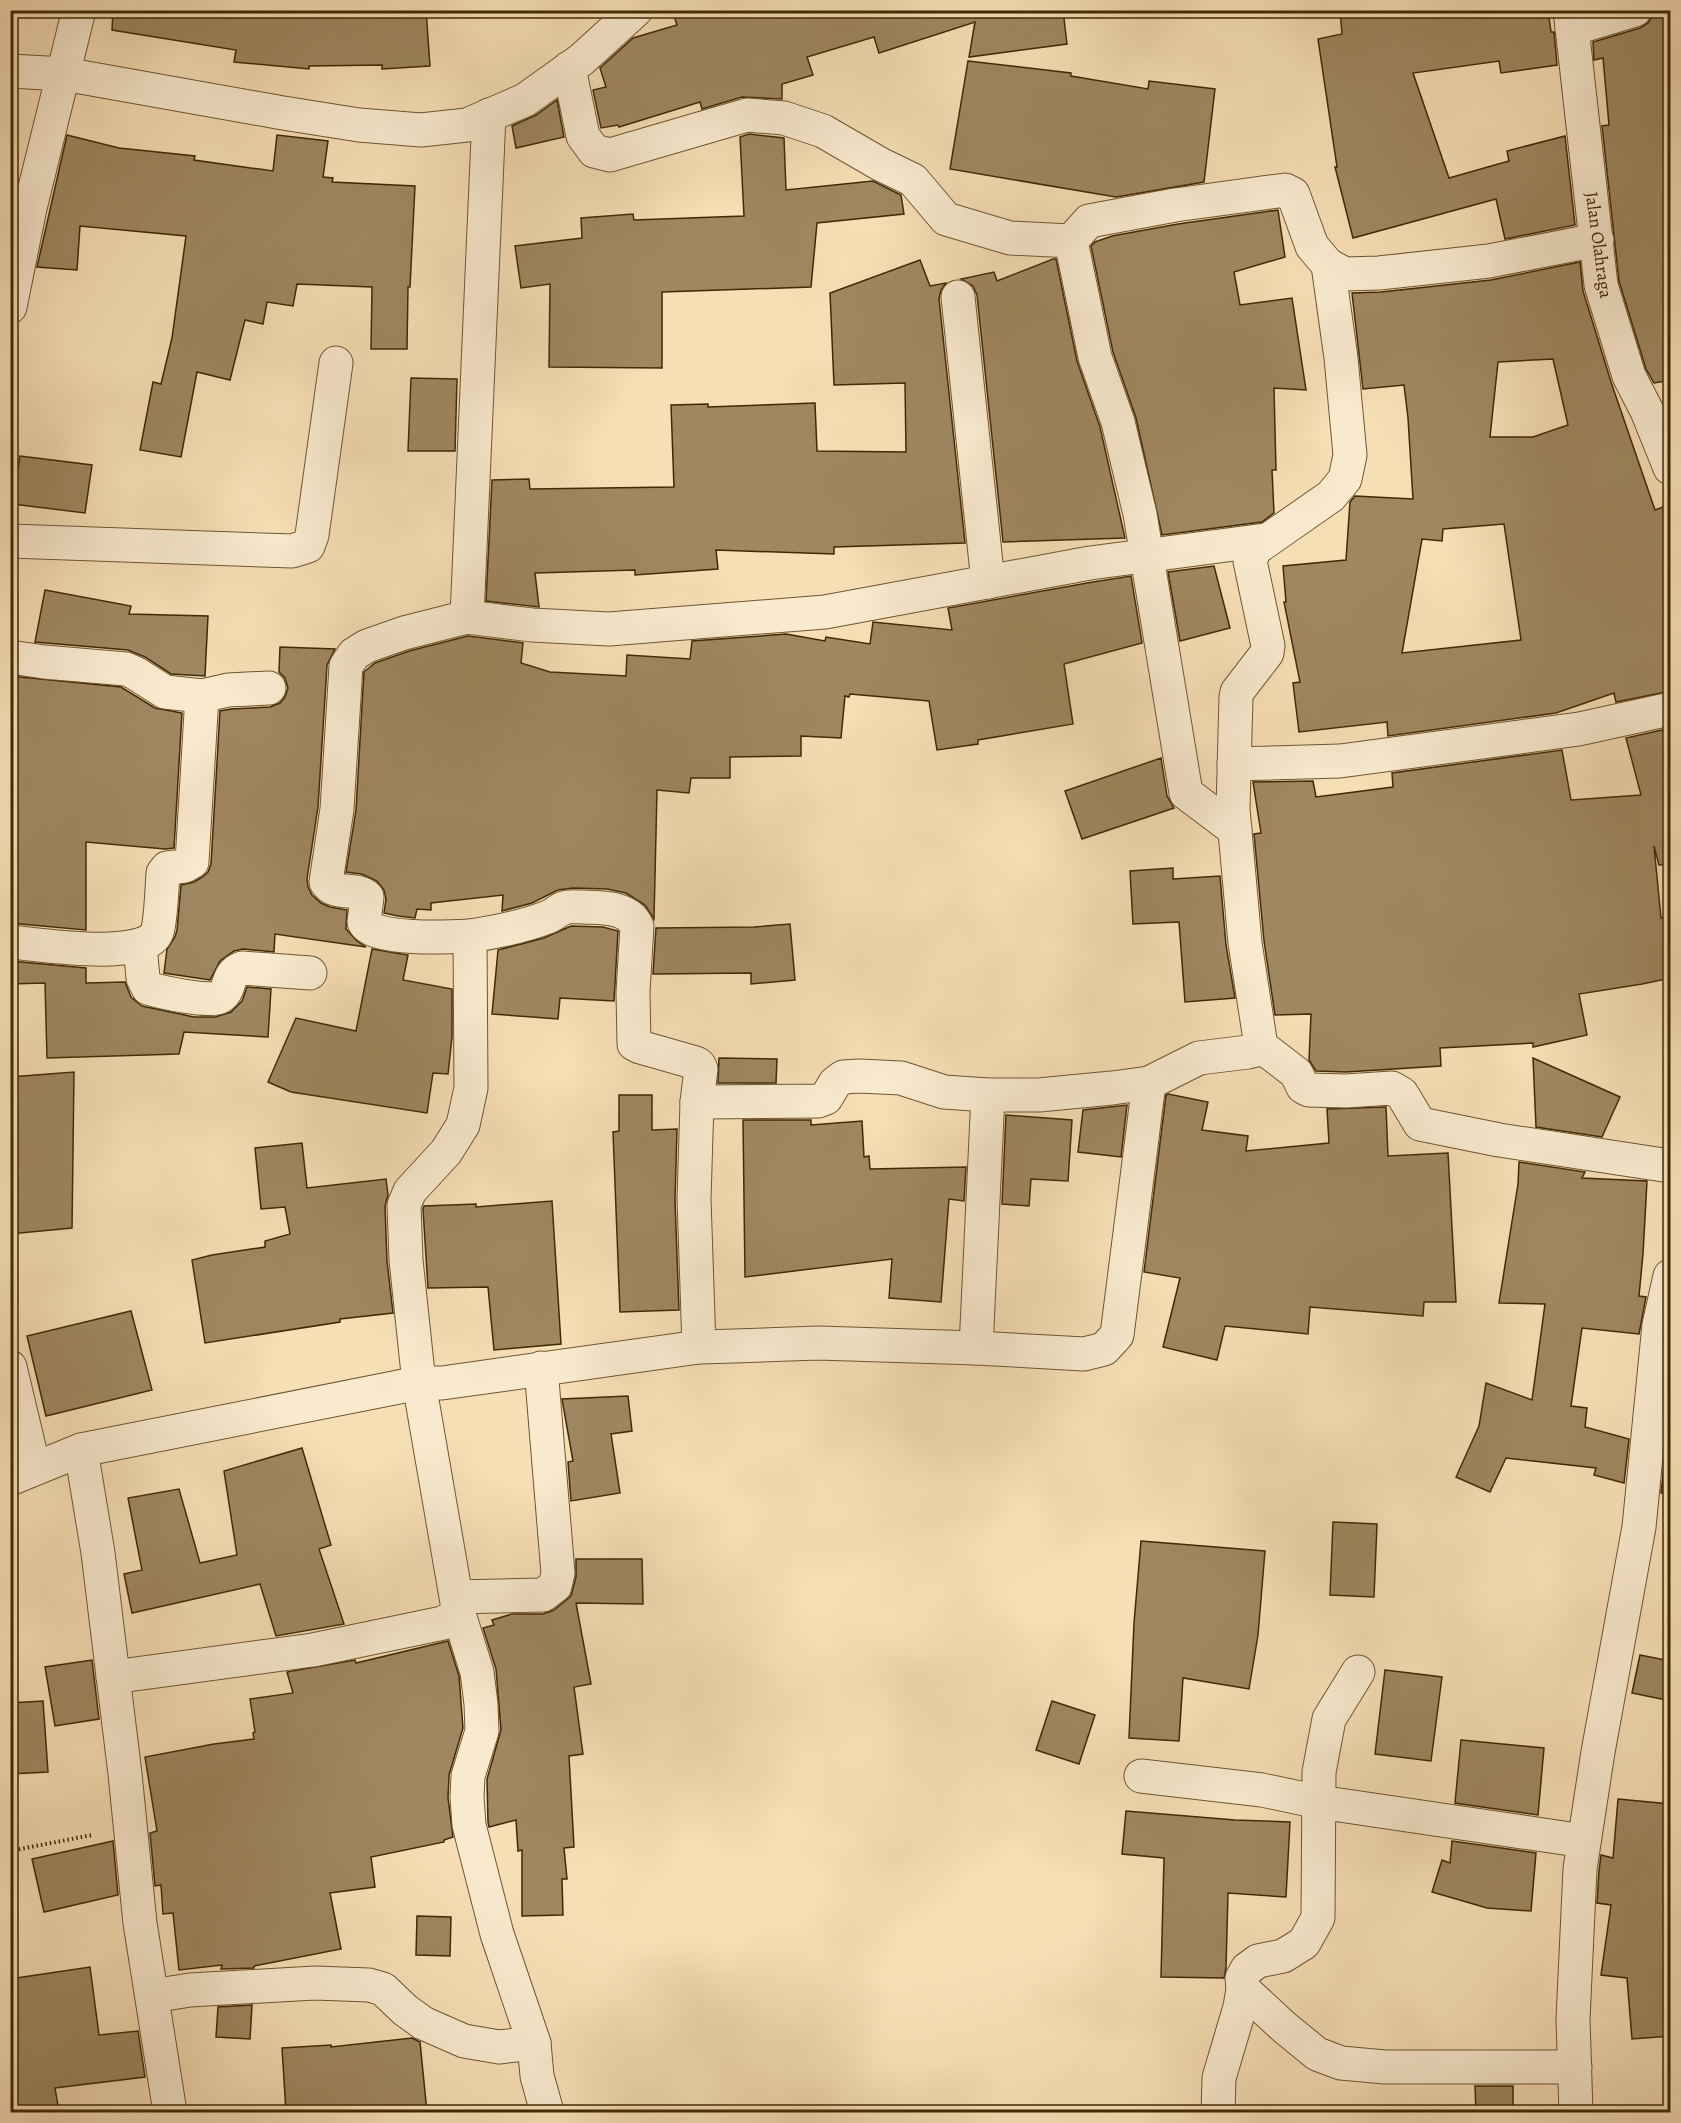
<svg xmlns="http://www.w3.org/2000/svg" width="1681" height="2123" font-family="Alegreya,serif">
<style>
.building{fill:#9f8761;stroke:#412905;stroke-width:1.5;fill-rule:evenodd}
.lines{fill:none;stroke-linecap:round;stroke-linejoin:round}
.street-casing{stroke:#6e5631;stroke-width:35}
.path{stroke:#412905;stroke-width:4;stroke-dasharray:1.5 3;stroke-linecap:butt}
.street{stroke:#f9eacf;stroke-width:33}
.labels{text-anchor:middle;dominant-baseline:central;stroke-width:5;stroke-linejoin:round;paint-order:stroke}
.street-label{font-size:18px;fill:#412905;stroke:#f9eacf}
</style>
<rect width="100%" height="100%" fill="#f6deb5"/>
<filter id="stains"><feTurbulence type="fractalNoise" baseFrequency=".00333" numOctaves="4"/><feColorMatrix values="0 0 0 0 .2 0 0 0 0 .09 0 0 0 0 .02 0 0 0 .5 -.17"/></filter>
<radialGradient id="worn" r=".72"><stop offset=".6" stop-color="#630" stop-opacity="0"/><stop offset="1" stop-color="#630" stop-opacity=".3"/></radialGradient>
<!-- building -->
<g class="building">
<polygon points="113,10 362,10 362,16 426,10 430,66 382,69 382,65 309,66 309,69 234,62 236,50 112,30"/>
<polygon points="672,10 1063,10 1067,44 969,57 975,22 879,53 874,37 807,57 813,75 782,84 782,99 742,97 702,109 700,102 619,127 618,125 601,128 593,90 606,87 600,68 633,38 677,25"/>
<polygon points="1340,10 1548,10 1551,32 1554,32 1557,65 1501,73 1499,61 1413,73 1449,178 1509,161 1507,151 1565,136 1575,225 1505,239 1496,199 1353,238 1335,167 1337,167 1318,39 1342,34"/>
<polygon points="1671,15 1671,380 1654,383 1646,369 1619,281 1602,126 1609,125 1603,58 1594,60 1593,42 1640,28 1648,23 1652,17"/>
<polygon points="968,61 1071,73 1071,76 1148,89 1149,81 1215,89 1204,182 1116,197 950,169"/>
<polygon points="557,100 564,137 516,148 512,126 536,115"/>
<polygon points="749,134 784,138 786,190 873,181 901,195 904,214 817,223 811,287 662,292 662,368 549,367 550,284 521,288 515,246 582,238 581,218 633,214 634,220 744,216 740,137"/>
<polygon points="67,135 119,148 195,156 194,160 273,171 277,135 328,141 323,177 333,178 332,182 415,186 410,287 408,287 407,349 371,349 372,287 297,284 293,306 267,302 263,324 245,320 230,380 197,372 181,457 140,450 153,382 161,384 172,338 186,236 80,226 77,270 37,267"/>
<polygon points="1278,210 1285,257 1234,272 1240,305 1292,298 1306,390 1274,388 1276,470 1272,470 1274,513 1262,522 1162,535 1136,418 1113,352 1091,246 1095,242 1112,236 1178,224"/>
<polygon points="1053,259 1056,259 1077,361 1100,427 1125,538 1003,542 977,295 973,286 961,279 994,272 997,281"/>
<polygon points="920,260 930,286 946,283 941,290 939,299 965,543 834,547 834,554 716,550 718,569 635,575 635,570 535,573 539,607 486,601 492,480 529,479 530,489 674,487 671,405 708,404 708,407 815,403 817,451 906,452 905,383 834,385 830,293"/>
<path d="M1580 262 1583 291 1611 382 1655 510 1671 504V691L1616 702 1614 693 1556 713 1388 736 1387 722 1299 732 1293 683 1300 682 1284 602H1286L1283 566 1346 560 1350 502 1355 496 1413 499 1408 418 1404 385 1363 389 1352 293 1381 292 1491 280ZM1553 359 1568 425 1533 437H1490L1498 362ZM1504 524 1521 640 1402 653 1422 539 1442 541 1443 529Z"/>
<polygon points="411,378 457,379 455,451 408,451"/>
<polygon points="20,456 92,465 85,513 13,504"/>
<polygon points="1214,566 1230,628 1180,641 1168,572"/>
<polygon points="1131,576 1142,643 1064,664 1073,724 978,740 978,744 937,750 929,701 850,694 849,697 845,696 841,738 801,736 801,756 730,757 730,778 691,778 689,793 657,790 654,919 645,905 626,893 607,889 573,888 558,890 532,903 502,911 503,895 431,903 431,910 417,909 415,918 398,916 384,913 386,899 384,890 377,881 362,874 346,872 356,810 364,672 375,663 409,651 468,636 523,643 521,663 550,672 626,676 627,655 690,659 692,641 786,634 825,641 826,637 870,644 873,622 952,630 948,608 1093,582"/>
<polygon points="45,590 131,606 129,614 208,616 205,676 171,674 145,657 128,650 35,642"/>
<polygon points="280,647 335,649 327,665 318,807 307,879 308,887 312,895 321,903 330,907 347,910 346,929 357,941 366,947 275,934 274,952 243,949 234,951 220,961 210,980 164,973 167,949 175,937 177,930 181,885 194,882 201,878 208,872 211,864 220,711 231,709 270,707 280,703 285,697 288,688 285,678 279,672"/>
<polygon points="10,676 121,687 155,708 182,713 174,848 165,849 86,842 86,930 10,923"/>
<polygon points="1671,728 1671,864 1659,865 1654,846 1661,918 1671,916 1671,978 1642,984 1579,994 1587,1035 1533,1047 1533,1043 1440,1048 1441,1066 1346,1072 1316,1071 1309,1060 1311,1014 1275,1015 1264,941 1254,834 1261,833 1253,782 1313,781 1316,797 1393,787 1392,773 1562,750 1571,800 1641,795 1626,738"/>
<polygon points="1161,758 1167,796 1174,808 1082,839 1065,791"/>
<polygon points="1173,868 1173,879 1220,876 1226,945 1235,998 1185,1002 1179,922 1133,924 1130,871"/>
<polygon points="790,924 795,980 751,984 751,973 653,974 656,928 754,927"/>
<polygon points="571,926 603,927 618,931 614,1001 560,998 558,1019 492,1014 498,950 544,938"/>
<polygon points="372,949 408,955 403,980 452,989 452,1037 448,1074 433,1073 427,1113 291,1092 268,1082 296,1018 356,1031"/>
<polygon points="10,961 86,968 86,983 125,982 131,997 142,1006 194,1017 215,1017 231,1012 242,1001 247,987 271,989 268,1037 184,1032 179,1054 47,1058 45,983 10,984"/>
<polygon points="719,1058 777,1059 776,1083 718,1083"/>
<polygon points="1533,1058 1620,1097 1602,1137 1536,1127"/>
<polygon points="74,1072 72,1228 10,1234 10,1077"/>
<polygon points="1168,1094 1208,1102 1202,1130 1248,1136 1246,1151 1329,1143 1327,1109 1386,1107 1388,1156 1448,1153 1456,1302 1424,1302 1423,1316 1310,1307 1308,1334 1225,1326 1217,1360 1163,1347 1180,1278 1144,1272 1166,1095"/>
<polygon points="619,1095 652,1095 652,1130 677,1129 675,1200 679,1310 620,1312 613,1132 619,1131"/>
<polygon points="1127,1105 1121,1157 1078,1152 1083,1110"/>
<polygon points="1006,1115 1072,1120 1068,1181 1031,1179 1029,1206 1002,1204"/>
<polygon points="743,1120 811,1120 811,1125 862,1121 864,1157 869,1156 870,1169 966,1167 964,1201 949,1199 941,1302 889,1298 892,1259 745,1277"/>
<polygon points="302,1143 307,1188 386,1179 388,1195 385,1206 387,1261 393,1313 340,1319 340,1322 205,1343 192,1260 212,1255 265,1247 265,1241 290,1234 285,1207 261,1209 255,1148"/>
<polygon points="1519,1162 1585,1172 1582,1178 1647,1181 1643,1254 1639,1296 1646,1297 1639,1334 1582,1328 1571,1406 1587,1408 1585,1427 1629,1439 1624,1483 1594,1475 1596,1468 1506,1458 1490,1492 1456,1477 1479,1426 1486,1383 1532,1400 1545,1304 1499,1303 1518,1184"/>
<polygon points="552,1201 561,1344 494,1350 488,1287 428,1288 423,1209 424,1206 476,1204 476,1207"/>
<polygon points="131,1311 152,1390 46,1416 27,1336"/>
<polygon points="628,1396 632,1431 611,1434 620,1493 571,1501 568,1462 573,1461 562,1399"/>
<polygon points="302,1448 331,1545 319,1549 344,1624 276,1636 260,1584 132,1613 124,1574 142,1570 128,1498 179,1489 200,1563 237,1555 224,1471"/>
<polygon points="1666,1449 1671,1451 1671,1495 1661,1493"/>
<polygon points="1333,1522 1377,1524 1374,1597 1330,1595"/>
<polygon points="1141,1541 1265,1551 1258,1635 1249,1689 1183,1678 1179,1741 1129,1738 1134,1623"/>
<polygon points="576,1559 642,1559 643,1604 576,1603 591,1684 574,1687 583,1754 569,1756 574,1847 564,1848 567,1879 562,1879 563,1915 522,1916 522,1850 518,1851 516,1820 489,1827 488,1822 487,1779 501,1730 496,1669 483,1628 494,1625 492,1620 512,1614 543,1614 554,1610 571,1596 576,1577"/>
<polygon points="448,1641 459,1676 463,1728 449,1775 448,1798 453,1837 444,1840 444,1842 371,1857 375,1887 330,1893 341,1949 254,1966 254,1968 221,1969 222,1965 179,1970 173,1913 163,1914 161,1885 155,1886 150,1833 157,1831 145,1757 214,1744 254,1739 253,1733 255,1732 250,1699 293,1693 287,1672 355,1660 356,1663"/>
<polygon points="1640,1655 1671,1661 1671,1701 1632,1693"/>
<polygon points="92,1660 99,1719 55,1726 45,1667"/>
<polygon points="1385,1670 1442,1677 1431,1761 1375,1754"/>
<polygon points="43,1701 48,1772 10,1774 10,1703"/>
<polygon points="1052,1701 1095,1715 1079,1764 1036,1750"/>
<polygon points="1461,1740 1544,1748 1538,1815 1455,1803"/>
<polygon points="1618,1799 1670,1804 1664,1866 1671,1866 1671,2036 1632,2039 1627,1978 1601,1975 1611,1905 1597,1903 1599,1871 1601,1855 1613,1858"/>
<polygon points="1126,1811 1235,1820 1290,1822 1286,1897 1228,1893 1226,1968 1224,1978 1161,1977 1164,1858 1122,1854"/>
<polygon points="113,1841 118,1895 44,1912 32,1859"/>
<polygon points="1452,1841 1536,1853 1531,1911 1487,1908 1432,1892 1442,1860 1450,1863"/>
<polygon points="417,1916 451,1917 450,1956 416,1955"/>
<polygon points="90,1967 99,2035 138,2031 145,2077 55,2088 59,2112 10,2112 10,1979"/>
<polygon points="252,2005 250,2039 216,2037 218,2007"/>
<polygon points="412,2038 420,2042 427,2112 286,2112 282,2048 331,2045 331,2047"/>
<polygon points="1475,2086 1513,2086 1513,2112 1476,2112"/>
</g>
<g class="lines">
<!-- street casing -->
<g class="street-casing">
<g id="street">
<polyline points="1570,10 1601,285 1629,376 1647,411 1670,468"/>
<polyline points="1572,29 1635,10"/>
<polyline points="569,68 583,136 594,151 610,155 747,115 784,118 823,131 880,164 913,180 946,219 1010,238 1071,241 1089,221 1175,205 1285,190 1293,194 1312,246 1328,265 1345,274 1379,273 1489,261 1597,240"/>
<polyline points="10,71 64,74 283,113 359,125 421,130 467,125 525,100 581,60 636,10"/>
<polyline points="1071,241 1095,357 1118,422 1140,514 1186,793 1235,830"/>
<polyline points="1328,265 1341,358 1350,455 1345,479 1331,496 1255,549 1250,561 1268,646 1267,653 1237,692 1236,697 1233,809 1245,943 1261,1046 1296,1073 1303,1087 1309,1090 1346,1091 1392,1088 1402,1094 1420,1124 1499,1140 1670,1166"/>
<polyline points="958,297 988,582"/>
<polyline points="10,307 30,208 79,10"/>
<polyline points="10,541 292,551 308,546 312,535 336,363"/>
<polyline points="467,617 489,115"/>
<polyline points="10,657 44,662 126,669 135,673 165,692 202,696 228,690 269,688"/>
<polyline points="1234,764 1340,761 1579,729 1670,709"/>
<path d="M470 936C450 937 372 941 364 922L367 897C355 886 336 897 326 882L337 809 346 666 354 654 367 646 404 633 467 617 532 625 609 629 825 612 1090 563 1265 540"/>
<path d="M10 942C37 944 146 962 157 932 161 921 162 886 163 873L167 868 185 866 192 862 202 696"/>
<path d="M140 945 143 978 148 988C160 992 210 1003 220 997 232 990 225 974 242 968L310 973"/>
<polyline points="697,1102 818,1101 826,1098 835,1083 843,1077 859,1076 901,1078 944,1092 988,1095 1039,1095 1112,1088 1149,1083 1199,1058 1248,1052 1257,1050 1261,1046"/>
<polyline points="976,1348 988,1095"/>
<polyline points="10,1367 34,1468"/>
<polyline points="81,1450 98,1553 125,1774 140,1923 170,2112"/>
<polyline points="10,1479 81,1450 419,1383 442,1383 699,1347 734,1346 818,1343 976,1348 1084,1354 1104,1349 1117,1335 1149,1083"/>
<polyline points="457,1597 543,1595 555,1586 558,1573 541,1368"/>
<polyline points="459,1614 477,1672 481,1704 482,1731 468,1776 467,1797 469,1825 497,1934 534,2043 537,2076 547,2112"/>
<path d="M113 1677 313 1650 443 1623 459 1614 419 1383 406 1260 404 1205 410 1191 446 1152 463 1125 471 1088 470 936C496 932 523 927 548 917 554 915 558 910 564 908 569 906 577 907 583 907 601 908 628 906 637 926L633 992 634 1044 640 1047 696 1063 699 1065 701 1069 697 1102 694 1199 699 1347"/>
<polyline points="1141,1776 1262,1790 1319,1802 1584,1841"/>
<polyline points="1243,1989 1284,2027 1317,2054 1341,2063 1385,2067 1575,2067"/>
<polyline points="152,1996 190,1990 315,1983 369,1985 383,1989 405,2010 423,2023 464,2041 499,2047 534,2043"/>
<polyline points="1218,2112 1219,2078 1240,2007 1243,1989 1242,1978 1247,1969 1258,1961 1283,1956 1304,1943 1318,1918 1319,1772 1329,1719 1358,1672"/>
<polyline points="1576,2112 1573,2019 1580,1869 1598,1752 1639,1527 1659,1325 1670,1276"/>
</g>
</g>
<!-- path -->
<polyline class="path" points="10,1851 92,1835"/>
<!-- street -->
<use href="#street" class="street"/>
</g>
<g class="labels">
<!-- street labels -->
<g class="street-label">
<text transform="translate(1599 245) rotate(82)">Jalan Olahraga</text>
</g>
</g>
<!-- margin -->
<rect width="1681" height="2123" fill="none" stroke="#f6deb5" stroke-width="36"/>
<rect x="12" y="12" width="1657" height="2099" fill="none" stroke="#412905" stroke-width="3"/>
<rect x="18" y="18" width="1645" height="2087" fill="none" stroke="#412905" stroke-width="1.5"/>
<rect width="100%" height="100%" filter="url(#stains)"/>
<rect width="100%" height="100%" fill="url(#worn)"/>
</svg>
